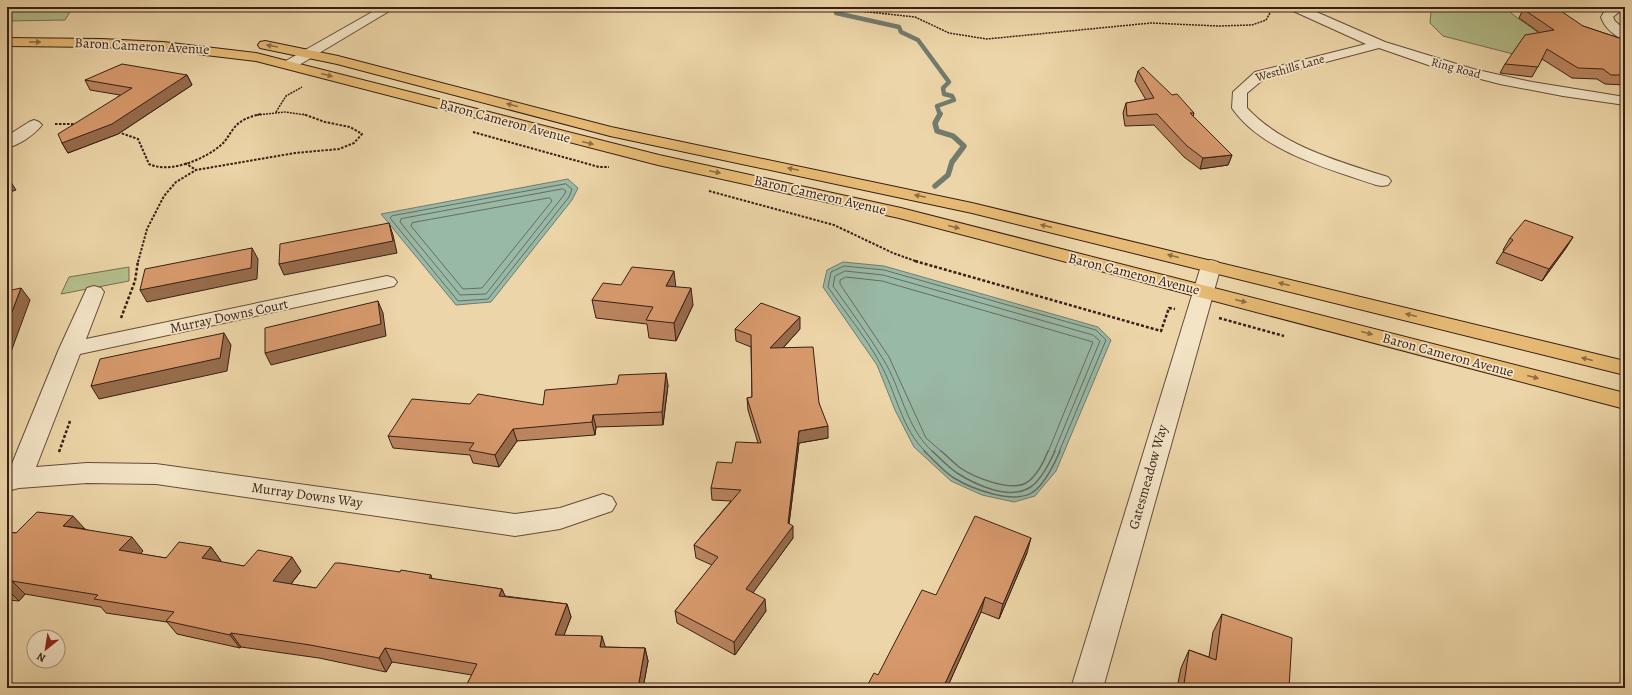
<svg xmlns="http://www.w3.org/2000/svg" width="1632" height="695" font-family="Alegreya,serif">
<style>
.green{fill:#b4be8b;stroke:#766e50}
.water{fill:#99b9a7;stroke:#727b6d}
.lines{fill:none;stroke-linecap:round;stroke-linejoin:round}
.shore-far1{stroke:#686c5e;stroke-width:1}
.shore{stroke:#686c5e;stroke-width:1.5}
.stream-far1{stroke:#727b6d;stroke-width:4.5}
.stream{stroke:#727b6d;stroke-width:5.5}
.minor-casing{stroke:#644c3a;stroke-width:2}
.primary-casing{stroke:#371f16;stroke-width:2}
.path-far2{stroke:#371f16;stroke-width:1.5;stroke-dasharray:2 1;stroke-linecap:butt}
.path-far1{stroke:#371f16;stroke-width:2;stroke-dasharray:2.5 1.5;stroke-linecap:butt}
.path{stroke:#371f16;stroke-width:2.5;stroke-dasharray:3 2;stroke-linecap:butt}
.minor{fill:#f3e4c6;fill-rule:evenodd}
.primary{fill:#e6ba74;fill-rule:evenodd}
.wall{fill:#ba845e;stroke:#371f16}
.shaded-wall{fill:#976c4c;stroke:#371f16}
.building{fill:#d89a6d;stroke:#371f16}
.oneway{fill:#8e6c45}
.labels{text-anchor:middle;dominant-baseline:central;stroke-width:3.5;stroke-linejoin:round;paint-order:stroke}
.far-street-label{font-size:12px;fill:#371f16;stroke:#f3e4c6}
.street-label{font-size:14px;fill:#371f16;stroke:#f3e4c6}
</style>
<rect width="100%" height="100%" fill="#ecd5a8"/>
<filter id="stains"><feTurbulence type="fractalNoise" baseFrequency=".005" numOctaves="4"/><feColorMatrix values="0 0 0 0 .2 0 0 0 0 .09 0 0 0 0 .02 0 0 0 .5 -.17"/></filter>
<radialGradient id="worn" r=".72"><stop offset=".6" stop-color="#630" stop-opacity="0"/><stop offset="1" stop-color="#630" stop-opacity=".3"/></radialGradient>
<!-- green -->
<g class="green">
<polygon points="7,7 73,7 65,20 7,21"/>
<polygon points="1422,7 1507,7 1512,14 1546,38 1517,55 1443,36 1430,23 1431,12"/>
<polygon points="129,267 129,281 61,294 69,277"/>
</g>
<!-- water -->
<g class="water">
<polygon points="568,179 578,188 572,200 491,302 456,305 381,214"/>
<polygon points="843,262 884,266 1098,327 1111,340 1056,471 1035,496 1014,502 982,495 951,481 914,447 895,410 877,365 823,287 827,270"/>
</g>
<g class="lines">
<!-- shore-far1 -->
<g class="shore-far1">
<polygon points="566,184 572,189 569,197 488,299 458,301 390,218 392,216"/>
<polygon points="563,189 566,191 564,195 486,294 460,295 400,222 401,219"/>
<polygon points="550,198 552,201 482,288 463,289 411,226 412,223"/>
<path d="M926 452C901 429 896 391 880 363 865 336 845 312 828 287L831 272 844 266 884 270 1096 330 1106 340 1059 452"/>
<path d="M933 452C905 427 902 389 883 359 868 334 850 310 833 286L835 276 845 271 883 275 1093 335 1100 341 1054 452"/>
<polyline points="942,452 926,438 889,357 840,284 840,280 846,277 882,281 1093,342 1048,452"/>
</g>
<!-- shore -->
<g class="shore">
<path d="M924 451C934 460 943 471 954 478 972 489 1014 505 1033 492 1044 485 1055 463 1060 451"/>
<path d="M932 451C940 458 948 467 957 473 976 485 1008 500 1029 488 1040 482 1050 462 1055 451"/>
<path d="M941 451C947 456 953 462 959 467 973 477 1010 492 1026 483 1036 477 1044 462 1048 451"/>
</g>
<!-- stream-far1 -->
<polyline class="stream-far1" points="844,7 836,13 899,27 901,32 918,40 949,82 943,88 944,94 952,96 954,100 937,106 940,115"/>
<!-- stream -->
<polyline class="stream" points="935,186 948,175 952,162 964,146 953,136 937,131 935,123 940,114"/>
<!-- minor casing -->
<g class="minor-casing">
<g id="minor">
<polygon points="381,7 396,7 294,68 284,68 282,65 284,62"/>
<path d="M1289 7H1305L1385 42 1473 69 1532 82 1625 97V105L1563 96 1500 84 1434 67 1379 48 1265 78 1247 93V108C1282 146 1340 162 1388 177L1391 181 1388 185 1382 186 1376 185C1329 169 1261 151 1232 108L1233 92 1255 72 1366 44 1291 10Z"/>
<path d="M1610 7H1625L1613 17 1615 21 1625 30V40C1615 37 1604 27 1601 17L1606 9Z"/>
<path d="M34 120 39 122 42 125C34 135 19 145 7 148V136L29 122Z"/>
<polygon points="1211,260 1218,262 1221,266 1103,688 1071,688 1201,266 1204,262"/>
<polygon points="387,276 394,278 397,282 394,286 80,354 36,467 87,463 156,464 515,514 560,508 603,494 612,497 616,504 612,511 560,529 515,536 156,484 87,483 19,488 7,491 7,471 9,471 59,349 87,288 94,286 101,288 104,292 86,339"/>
</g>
</g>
<!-- primary casing -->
<g class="primary-casing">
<g id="primary">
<polygon points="7,38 101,39 163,42 256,53 659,155 901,208 1625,393 1625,409 899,218 658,165 256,61 163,50 101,47 7,46"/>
<polygon points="265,41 338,56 611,127 972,203 1625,361 1625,375 972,213 610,136 337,64 260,48 258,45 260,42"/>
</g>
</g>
<!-- path-far2 -->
<g class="path-far2">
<polyline points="766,7 770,9 800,10 822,7 915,17 949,33 987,39 1151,23 1218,26 1252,25 1266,20 1270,13 1267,7"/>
<polyline points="276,112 286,96 302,87"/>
<polyline points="257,115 285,112 306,115"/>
</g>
<!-- path-far1 -->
<g class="path-far1">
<polyline points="55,124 76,124"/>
<path d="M118 132 138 139 149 164C170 174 205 159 221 145 227 140 229 134 234 128 240 120 251 116 261 114"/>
<polyline points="473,132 599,167 609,167"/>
<polyline points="185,163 196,170"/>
<polyline points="709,191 834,225 893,253 918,262"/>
<polyline points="138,262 147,229 164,196 176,182 196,170 295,153 339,149 354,143 362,134 350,127 325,122 303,114"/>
</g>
<!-- path -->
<g class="path">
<polyline points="915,261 1161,331 1169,308 1175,309"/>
<polyline points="121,318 135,281 138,261"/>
<polyline points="1219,318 1284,336"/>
<polyline points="59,452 70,421"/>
</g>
<!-- minor -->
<use href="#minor" class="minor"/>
<!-- primary -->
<use href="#primary" class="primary"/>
</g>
<!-- wall -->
<g class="wall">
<polygon points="1523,9 1583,26 1625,40 1625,85 1605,84 1597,79 1572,78 1542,59 1532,77 1500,73 1505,64 1540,33 1519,18"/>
<polygon points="1138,71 1172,95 1194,113 1193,117 1232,155 1228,165 1200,169 1184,157 1154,125 1125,126 1123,113 1126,103 1146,100 1135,81"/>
<polygon points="187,75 192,85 118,134 68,153 62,143 120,95 90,90 85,80"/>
<polygon points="1573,237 1566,248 1542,281 1496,263 1504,250 1503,250 1510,238"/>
<polygon points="621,285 676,287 693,305 676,341 649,338 647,324 596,318 592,300"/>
<polygon points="735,329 800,329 783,348 819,403 828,438 799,443 789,524 793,538 753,592 766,611 735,655 677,623 675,611 712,565 696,558 694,545 731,501 712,500 711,488 732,463 758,443 748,410 747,398 752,397 751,347 736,341"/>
<polygon points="668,385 663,425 596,427 595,435 517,441 499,467 473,463 470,455 393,448 388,436 543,405"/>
<polygon points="85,529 143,551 140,554 166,558 211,547 221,561 220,562 244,566 301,571 291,584 316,588 400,572 431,575 432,579 502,589 505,596 567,604 571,617 564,635 605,647 645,648 648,661 643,688 469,688 467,684 472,675 392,662 386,672 319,658 241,647 240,648 177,634 167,622 106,613 101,607 25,594 19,601 7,600 7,532 16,533"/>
<polygon points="1027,553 999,619 981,612 947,688 866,688 878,675"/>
<polygon points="1222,614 1289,688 1177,688 1181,668 1189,650 1209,657 1213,632"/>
</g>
<!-- shaded-wall -->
<g class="shaded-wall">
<polygon points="187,75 192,85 118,134 68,153 62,143"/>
<polygon points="1232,155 1228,165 1200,169 1203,158"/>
<polygon points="7,179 9,179 16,190 7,193"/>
<polygon points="389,223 393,235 397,253 284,275 279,264"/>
<polygon points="1573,237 1566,248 1542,281 1549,269"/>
<polygon points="252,248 258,259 257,279 147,302 140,290"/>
<polygon points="674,271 676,288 666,286"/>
<polygon points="21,288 30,300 8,360 7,360 7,325"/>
<polygon points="691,288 693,305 676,341 674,323"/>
<polygon points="378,301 383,313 386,336 271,365 265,353"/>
<polygon points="800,317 800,329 771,361 770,348"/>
<polygon points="224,333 231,345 227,371 99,399 91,386"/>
<polygon points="666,373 668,385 663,425 662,412"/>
<polygon points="593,415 596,427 595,435 592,422"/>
<polygon points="828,426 828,438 799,443 788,532 793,526 793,538 747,601 746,589 788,523 799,431"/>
<polygon points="513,429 517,441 499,467 495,455"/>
<polygon points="73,516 85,529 63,526"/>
<polygon points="132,537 143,551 131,564 119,550"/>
<polygon points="1031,538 1027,553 999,619 1003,604"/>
<polygon points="211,547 221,561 212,572 202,558"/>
<polygon points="292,557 301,571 282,595 273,581"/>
<polygon points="12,581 25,594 19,601 7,589 7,586"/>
<polygon points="502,589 508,603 499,596"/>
<polygon points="985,597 981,612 947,688 943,688"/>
<polygon points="765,599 766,611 735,655 734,642"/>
<polygon points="567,604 571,617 559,648 555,635"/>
<polygon points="231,633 241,647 240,648 230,635"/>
<polygon points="602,636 606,649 600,647"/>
<polygon points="385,648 392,662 386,672 379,658"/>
<polygon points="645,648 648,661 643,688 638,688"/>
</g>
<!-- building -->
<g class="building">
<polygon points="1523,9 1561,11 1583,26 1625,40 1625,75 1611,75 1603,69 1578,68 1547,49 1538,67 1505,64 1525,35 1554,30"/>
<polygon points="122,64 187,75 112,124 62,143 58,134 132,88 85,80"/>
<polygon points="1143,67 1172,95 1177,94 1194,113 1190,113 1232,155 1203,158 1187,146 1157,114 1127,116 1126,103 1154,98 1138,71"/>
<polygon points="1525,220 1573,237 1549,269 1503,252 1513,240 1510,238"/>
<polygon points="389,223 393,241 279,264 280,244"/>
<polygon points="252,248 251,268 140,290 145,269"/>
<polygon points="632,267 674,271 666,286 691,288 674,323 646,320 653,307 592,300 603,283 621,285"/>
<polygon points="21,288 7,325 7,291"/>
<polygon points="378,301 381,324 265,353 265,328"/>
<polygon points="761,303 800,317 770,348 813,347 819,403 828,426 799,431 788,523 793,526 746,589 765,599 734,642 675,611 718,557 694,545 741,490 711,488 717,462 732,463 736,442 761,443 747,398 752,397 751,335 735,329"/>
<polygon points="224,333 220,358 91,386 100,359"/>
<polygon points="666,373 662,412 593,415 592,422 513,429 495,455 469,450 474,443 388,436 412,399 470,404 478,394 543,405 545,390 617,384 619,375"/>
<polygon points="37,512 73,516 63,526 132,537 119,550 166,558 179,542 211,547 202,558 244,566 258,550 292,557 273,581 316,588 335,563 340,563 400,572 401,570 431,575 429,578 502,589 499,596 567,604 555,635 602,636 600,647 645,648 638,688 497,688 467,684 477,664 385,648 379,658 310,645 231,633 230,635 166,621 174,612 94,599 98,595 12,581 7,586 7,532 16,533"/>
<polygon points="975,516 1031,538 1003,604 985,597 943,688 866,688 874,673 878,675 922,590 936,595"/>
<polygon points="1222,614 1292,638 1289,688 1195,688 1184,684 1189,650 1216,660"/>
</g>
<!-- one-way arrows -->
<defs><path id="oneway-solid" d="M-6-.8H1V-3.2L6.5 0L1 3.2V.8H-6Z"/></defs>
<g class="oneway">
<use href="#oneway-solid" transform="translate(35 42)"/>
<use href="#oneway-solid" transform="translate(272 46) rotate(-170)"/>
<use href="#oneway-solid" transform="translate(327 75) rotate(15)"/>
<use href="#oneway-solid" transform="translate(512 105) rotate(-165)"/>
<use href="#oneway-solid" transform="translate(588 143) rotate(14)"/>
<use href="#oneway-solid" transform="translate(793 169) rotate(-168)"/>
<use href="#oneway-solid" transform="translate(715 172) rotate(12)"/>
<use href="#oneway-solid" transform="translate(920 196) rotate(-168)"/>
<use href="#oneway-solid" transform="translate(1046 226) rotate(-167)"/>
<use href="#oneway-solid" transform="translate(954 227) rotate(14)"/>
<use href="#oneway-solid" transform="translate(1173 256) rotate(-166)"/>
<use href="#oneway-solid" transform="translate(1284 284) rotate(-166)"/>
<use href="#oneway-solid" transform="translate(1241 301) rotate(14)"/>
<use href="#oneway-solid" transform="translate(1411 315) rotate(-166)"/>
<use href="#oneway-solid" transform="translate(1367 333) rotate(15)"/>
<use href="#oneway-solid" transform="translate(1587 359) rotate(-166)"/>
<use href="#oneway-solid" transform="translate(1533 377) rotate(15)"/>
</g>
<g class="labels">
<!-- far-street labels -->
<g class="far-street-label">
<text transform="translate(1290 68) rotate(-16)">Westhills Lane</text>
<text transform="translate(1456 68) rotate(15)">Ring Road</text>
</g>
<!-- street labels -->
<g class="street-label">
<text transform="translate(142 46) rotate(3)">Baron Cameron Avenue</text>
<text transform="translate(505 121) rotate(15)">Baron Cameron Avenue</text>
<text transform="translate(820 195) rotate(13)">Baron Cameron Avenue</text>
<text transform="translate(1134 274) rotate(14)">Baron Cameron Avenue</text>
<text transform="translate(229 316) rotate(-12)">Murray Downs Court</text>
<text transform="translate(1448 355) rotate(15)">Baron Cameron Avenue</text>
<text transform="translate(1148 477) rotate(-74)">Gatesmeadow Way</text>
<text transform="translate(307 495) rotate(8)">Murray Downs Way</text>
</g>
</g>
<!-- margin -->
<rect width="1632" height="695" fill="none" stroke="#ecd5a8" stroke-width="24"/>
<rect x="8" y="8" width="1616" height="679" fill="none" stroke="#371f16" stroke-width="2"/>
<rect x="12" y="12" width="1608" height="671" fill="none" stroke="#371f16"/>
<!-- north arrow -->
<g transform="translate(46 649) rotate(210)"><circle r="19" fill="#f3e4c6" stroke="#a89580"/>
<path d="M0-3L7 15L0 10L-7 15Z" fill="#8f2418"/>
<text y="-6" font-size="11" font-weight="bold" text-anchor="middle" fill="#371f16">N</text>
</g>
<rect width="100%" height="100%" filter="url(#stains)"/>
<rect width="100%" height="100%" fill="url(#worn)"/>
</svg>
